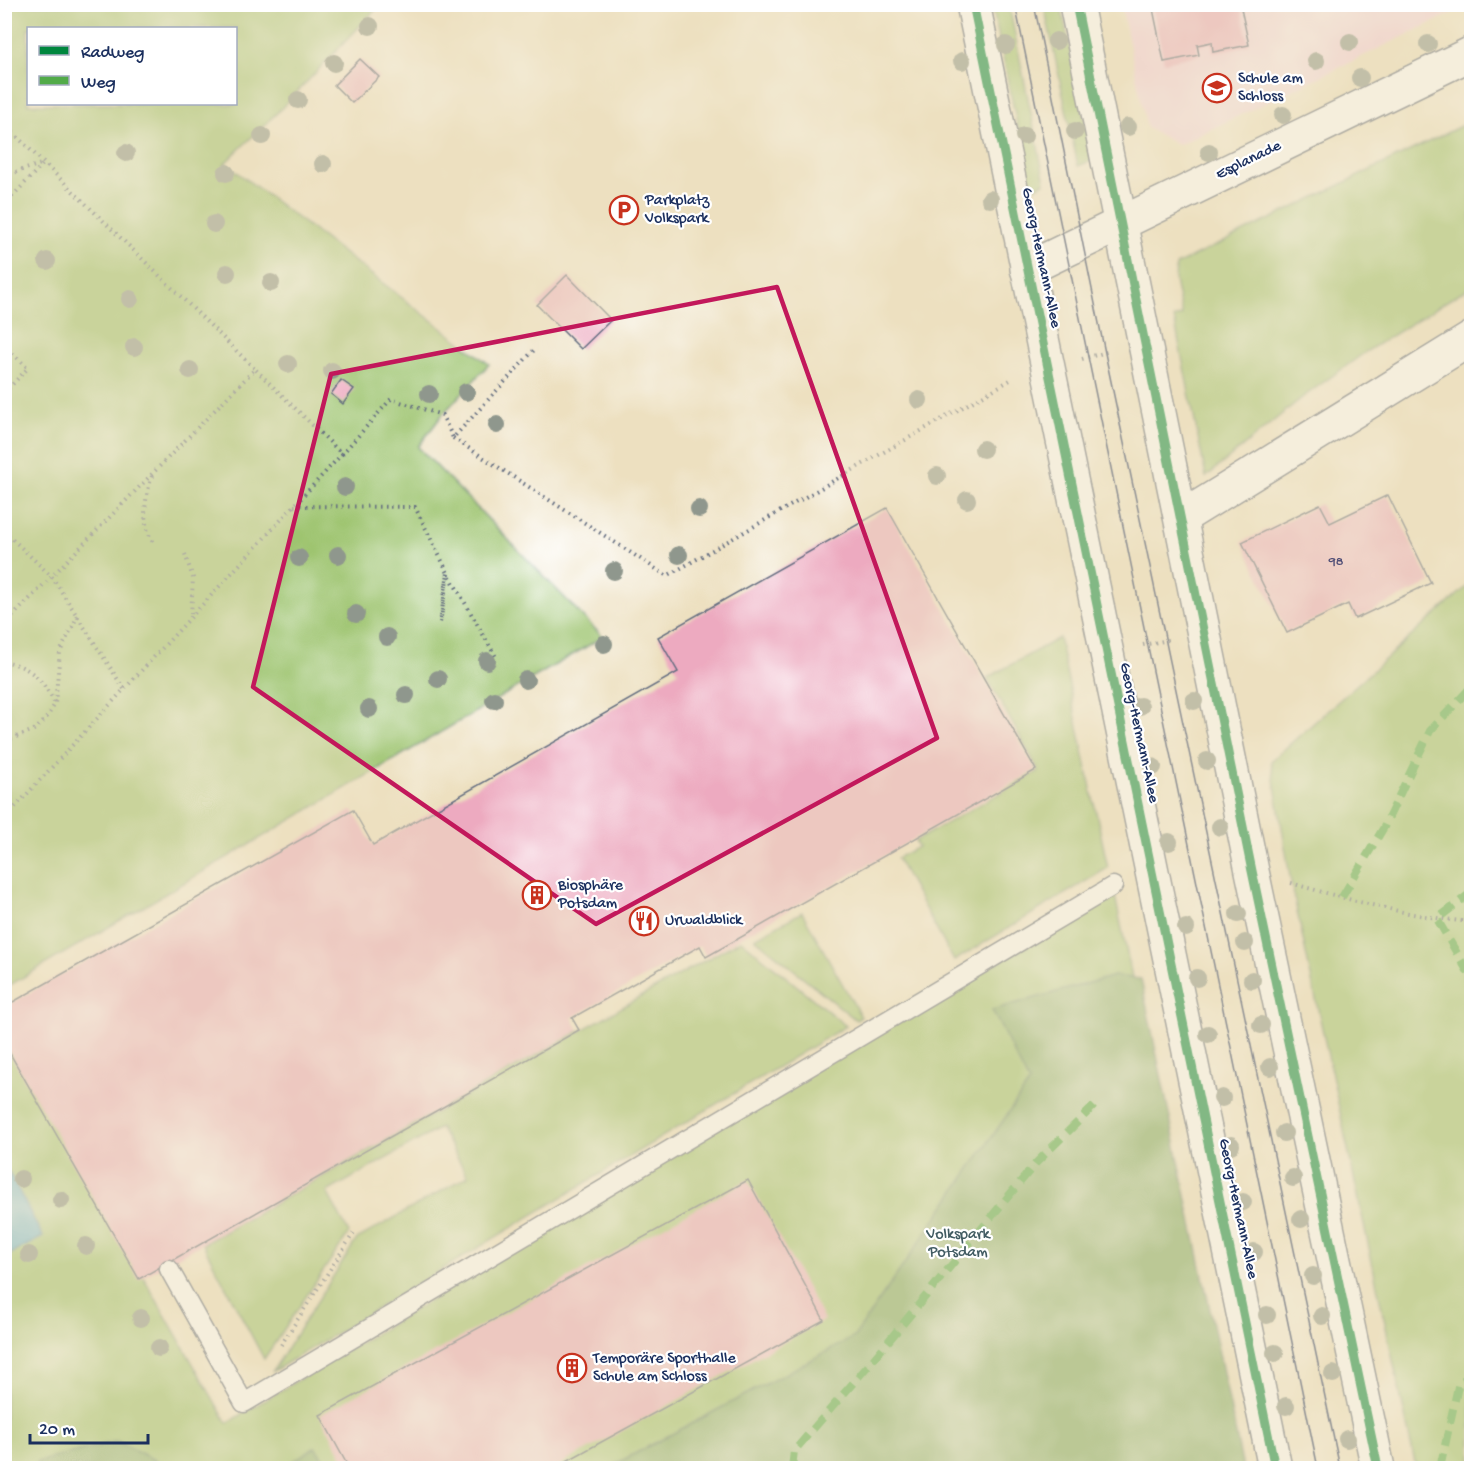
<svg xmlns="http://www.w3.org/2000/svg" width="1476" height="1473" font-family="'Gochi Hand',sans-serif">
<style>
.built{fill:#f4cfde}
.green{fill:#9ec46f;stroke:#5c7a66;stroke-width:1.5;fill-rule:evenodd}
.forest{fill:#7eaa62;stroke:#4c6c60;stroke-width:1.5}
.water{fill:#4ea8cc;stroke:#346c95;stroke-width:1.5}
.building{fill:#edaac0}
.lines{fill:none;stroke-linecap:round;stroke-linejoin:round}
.lane-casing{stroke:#646d80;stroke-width:21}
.street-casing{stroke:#646d80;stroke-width:36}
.path{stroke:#646d80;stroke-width:4;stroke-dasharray:1.5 4.5;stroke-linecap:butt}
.lane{stroke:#fff;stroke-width:18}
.street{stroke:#fff;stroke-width:33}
.tram{stroke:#1b2f5e;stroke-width:1.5}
.quiet{stroke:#52ab49;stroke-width:8;stroke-dasharray:15 8;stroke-linecap:butt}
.cycleway-casing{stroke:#fff;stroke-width:13}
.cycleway{stroke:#00873e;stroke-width:9}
.tree{fill:#8f978d}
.marked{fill:none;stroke:#c2185b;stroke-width:4.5;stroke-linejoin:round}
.labels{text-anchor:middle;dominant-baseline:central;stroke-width:4.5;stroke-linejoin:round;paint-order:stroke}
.number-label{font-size:14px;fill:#504e76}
.poi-label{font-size:16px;fill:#1b2f5e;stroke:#fff;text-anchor:start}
.street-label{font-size:16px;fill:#1b2f5e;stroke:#fff}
.park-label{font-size:16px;fill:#425c63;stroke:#fff}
</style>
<rect width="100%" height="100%" fill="#fff"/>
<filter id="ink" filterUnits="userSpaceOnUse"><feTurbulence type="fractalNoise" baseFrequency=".0167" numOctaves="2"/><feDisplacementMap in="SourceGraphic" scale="12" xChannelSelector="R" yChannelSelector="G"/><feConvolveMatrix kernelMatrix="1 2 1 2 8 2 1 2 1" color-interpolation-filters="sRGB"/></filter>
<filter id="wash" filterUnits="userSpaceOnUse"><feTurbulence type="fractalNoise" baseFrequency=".008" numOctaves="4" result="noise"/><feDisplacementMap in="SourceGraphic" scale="24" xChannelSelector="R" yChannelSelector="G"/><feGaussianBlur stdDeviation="1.35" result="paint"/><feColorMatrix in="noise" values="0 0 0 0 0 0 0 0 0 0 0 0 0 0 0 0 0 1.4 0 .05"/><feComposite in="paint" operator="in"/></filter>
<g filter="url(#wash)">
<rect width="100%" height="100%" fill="#ede0c0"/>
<!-- built -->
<polygon class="built" points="1121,5 1469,5 1178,145 1147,128"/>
<!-- green -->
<g class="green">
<path d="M4 5H380L282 108 225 163 489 364 442 415 418 447 603 637 5 988ZM28 28H236V104H28Z"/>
<polygon points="992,5 1009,5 1045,182 1031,190"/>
<polygon points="1044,5 1061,5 1093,160 1078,166"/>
<polygon points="1471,121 1471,286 1367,351 1299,400 1206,477 1174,318 1182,315 1175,281 1176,265"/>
<polygon points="1471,583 1471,1468 1416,1468 1291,883 1271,761"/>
<polygon points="1059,638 1108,868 954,961 897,858 918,847 915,841 1039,771 987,678"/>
<polygon points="1115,896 1235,1468 5,1468 4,1034 227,1423 877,1031"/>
<polygon points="802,912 861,1017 856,1020 755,938"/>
<polygon points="741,940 846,1026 272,1372 357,1239 468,1176 440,1128 327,1192 349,1233 264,1359 203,1244"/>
</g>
<!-- forest -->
<g class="forest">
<polygon points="1114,976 1141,979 1243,1468 608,1468 854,1337 1029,1083 992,1010"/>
<polygon points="117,1441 170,1468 35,1468 37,1462"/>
<polygon points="315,1447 330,1468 282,1468"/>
</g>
<!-- water -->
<polygon class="water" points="9,1172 43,1237 5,1257 5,1174"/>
<g id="blocks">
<!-- building -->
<g class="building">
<polygon points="1152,4 1240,4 1249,45 1213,52 1212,42 1197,45 1199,55 1164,62"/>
<polygon points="360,59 379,77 352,103 334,85"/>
<polygon points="567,275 611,320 581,349 537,305"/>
<polygon points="341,380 354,389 343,404 331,394"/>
<polygon points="1388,495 1431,583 1355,619 1348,604 1287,633 1242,542 1320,504 1330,523"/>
<polygon points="887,508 1036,770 706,957 700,946 572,1018 579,1030 139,1279 4,1043 4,1007 353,810 373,845 678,672 658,637"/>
<polygon points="748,1180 824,1320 554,1468 349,1468 320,1415"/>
</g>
</g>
</g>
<g filter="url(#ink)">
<use href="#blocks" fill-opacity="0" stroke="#646d80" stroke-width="1.5"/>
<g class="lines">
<!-- lane casing -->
<g class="lane-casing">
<polyline id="lane" points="169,1269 244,1403 1113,886"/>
</g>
<!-- street casing -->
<g class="street-casing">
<g id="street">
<polyline points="973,4 1275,1468"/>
<polyline points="1076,4 1252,871 1378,1468"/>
<polyline points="1027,269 1472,53"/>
<polyline points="1181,518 1472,338"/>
</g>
</g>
<!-- path -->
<g class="path">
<polyline points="4,124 255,369"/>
<polyline points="4,176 44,163"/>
<polyline points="4,205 44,163"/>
<polyline points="4,345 28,368 4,393"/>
<polyline points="1082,359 1110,351"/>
<polyline points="453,438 667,576 1012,379"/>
<polyline points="342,454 391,399 442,415 453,438 535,349"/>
<path d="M152 476C145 499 140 522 154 544"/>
<polyline points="294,506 415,507 448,573 440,623 448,573 496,657"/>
<polyline points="4,531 52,577 124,689"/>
<polyline points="185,554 193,578 191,616"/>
<polyline points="4,625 255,369 342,454 4,819"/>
<polyline points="1143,645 1168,640"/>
<path d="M4 661C31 667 42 679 54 702"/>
<polyline points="11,739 36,729 45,720 55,704 60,652 78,615"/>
<path d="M1291 883C1350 900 1410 917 1472 922"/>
<polyline points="281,1345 355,1231"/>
</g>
<!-- lane -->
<use href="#lane" class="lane"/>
<!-- street -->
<use href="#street" class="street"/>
<!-- tram -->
<g class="tram">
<polyline points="1015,4 1318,1468"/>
<polyline points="1034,4 1105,353 1340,1468"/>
</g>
<!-- quiet -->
<g class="quiet">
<polyline points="1472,892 1437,919 1472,979"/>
<polyline points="1342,897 1384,827 1430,731 1472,686"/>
<polyline points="792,1468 794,1451 867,1367 1036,1163 1094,1106"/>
<polyline points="1440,1468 1459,1382 1472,1376"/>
</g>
<!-- cycleway casing -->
<g class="cycleway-casing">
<g id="cycleway">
<polyline points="973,4 1275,1468"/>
<polyline points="1076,4 1252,871 1378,1468"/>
</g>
</g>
<!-- cycleway -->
<use href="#cycleway" class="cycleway"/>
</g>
<!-- trees -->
<g class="tree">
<circle cx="370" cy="26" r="9"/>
<circle cx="1056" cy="41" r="9"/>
<circle cx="1350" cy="42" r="9"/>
<circle cx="1428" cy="44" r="9"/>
<circle cx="1006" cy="45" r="9"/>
<circle cx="962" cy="61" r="9"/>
<circle cx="1316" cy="61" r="9"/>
<circle cx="334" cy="63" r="9"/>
<circle cx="1360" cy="78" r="9"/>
<circle cx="298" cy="100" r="9"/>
<circle cx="1283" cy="115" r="9"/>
<circle cx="1128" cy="127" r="9"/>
<circle cx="1075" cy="131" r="9"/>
<circle cx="262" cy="136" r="9"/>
<circle cx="1024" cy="136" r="9"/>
<circle cx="1209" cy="152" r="9"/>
<circle cx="126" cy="153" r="9"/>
<circle cx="323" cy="164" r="9"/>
<circle cx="226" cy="173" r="9"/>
<circle cx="990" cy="199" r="9"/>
<circle cx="214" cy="224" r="9"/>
<circle cx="47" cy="261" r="9"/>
<circle cx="227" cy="273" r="9"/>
<circle cx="271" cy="283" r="9"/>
<circle cx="130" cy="299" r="9"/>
<circle cx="134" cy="347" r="9"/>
<circle cx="288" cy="364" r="9"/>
<circle cx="190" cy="370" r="9"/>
<circle cx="332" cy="371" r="9"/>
<circle cx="466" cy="392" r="9"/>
<circle cx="429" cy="394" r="9"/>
<circle cx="919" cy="400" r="9"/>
<circle cx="497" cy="425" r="9"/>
<circle cx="983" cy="449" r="9"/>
<circle cx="937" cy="476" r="9"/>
<circle cx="345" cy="487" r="9"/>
<circle cx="967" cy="500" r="9"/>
<circle cx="699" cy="509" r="9"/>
<circle cx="338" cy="555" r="9"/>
<circle cx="679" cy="555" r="9"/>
<circle cx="299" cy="558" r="9"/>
<circle cx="614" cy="571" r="9"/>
<circle cx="356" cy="614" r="9"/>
<circle cx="387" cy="637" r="9"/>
<circle cx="604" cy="644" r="9"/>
<circle cx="487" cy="661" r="9"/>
<circle cx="438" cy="679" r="9"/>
<circle cx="526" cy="680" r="9"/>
<circle cx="406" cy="695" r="9"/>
<circle cx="494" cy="700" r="9"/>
<circle cx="1194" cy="701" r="9"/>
<circle cx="1140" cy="706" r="9"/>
<circle cx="369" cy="709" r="9"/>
<circle cx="1207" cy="761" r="9"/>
<circle cx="1153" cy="767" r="9"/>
<circle cx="1220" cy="827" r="9"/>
<circle cx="1169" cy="842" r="9"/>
<circle cx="1238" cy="914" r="9"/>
<circle cx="1186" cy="928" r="9"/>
<circle cx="1245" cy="943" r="9"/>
<circle cx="1197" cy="978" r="9"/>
<circle cx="1252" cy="980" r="9"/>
<circle cx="1261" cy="1025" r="9"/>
<circle cx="1208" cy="1034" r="9"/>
<circle cx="1270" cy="1067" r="9"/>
<circle cx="1222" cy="1098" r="9"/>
<circle cx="1284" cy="1133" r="9"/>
<circle cx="1231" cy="1145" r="9"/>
<circle cx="1293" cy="1178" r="9"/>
<circle cx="21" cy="1179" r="9"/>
<circle cx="61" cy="1200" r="9"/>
<circle cx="1243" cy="1202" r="9"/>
<circle cx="1301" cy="1219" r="9"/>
<circle cx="86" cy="1246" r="9"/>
<circle cx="1254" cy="1252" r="9"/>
<circle cx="29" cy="1255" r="9"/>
<circle cx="1313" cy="1276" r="9"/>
<circle cx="1267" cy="1315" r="9"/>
<circle cx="1322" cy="1316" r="9"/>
<circle cx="141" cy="1318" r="9"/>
<circle cx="159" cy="1348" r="9"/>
<circle cx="1275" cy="1353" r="9"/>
<circle cx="1333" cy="1374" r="9"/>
<circle cx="1286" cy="1406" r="9"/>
<circle cx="1347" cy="1439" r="9"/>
</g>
</g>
<!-- marked area -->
<path d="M0 0H1476V1473H0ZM777 287 937 738 596 924 253 687 331 374Z" fill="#ede0c0" fill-opacity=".55" fill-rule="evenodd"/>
<path class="marked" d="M777 287 937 738 596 924 253 687 331 374Z"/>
<!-- icons -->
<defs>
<g id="school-ring" transform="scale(1.5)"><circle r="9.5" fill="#fff" stroke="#c8321e" stroke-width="1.5"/><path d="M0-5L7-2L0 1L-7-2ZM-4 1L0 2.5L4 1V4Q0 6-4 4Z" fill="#c8321e"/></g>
<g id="parking-ring" transform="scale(1.5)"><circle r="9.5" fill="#fff" stroke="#c8321e" stroke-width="1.5"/><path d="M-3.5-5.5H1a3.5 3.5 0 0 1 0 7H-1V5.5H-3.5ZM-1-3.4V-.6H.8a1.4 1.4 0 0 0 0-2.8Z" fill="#c8321e"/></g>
<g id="building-ring" transform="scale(1.5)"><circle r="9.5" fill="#fff" stroke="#c8321e" stroke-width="1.5"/><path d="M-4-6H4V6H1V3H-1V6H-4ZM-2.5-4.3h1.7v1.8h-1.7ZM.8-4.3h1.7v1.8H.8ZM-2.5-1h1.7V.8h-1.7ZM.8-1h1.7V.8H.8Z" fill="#c8321e"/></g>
<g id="restaurant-ring" transform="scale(1.5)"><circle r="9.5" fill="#fff" stroke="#c8321e" stroke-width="1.5"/><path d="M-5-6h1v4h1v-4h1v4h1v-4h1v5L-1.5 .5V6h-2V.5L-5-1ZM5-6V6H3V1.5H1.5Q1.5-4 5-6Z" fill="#c8321e"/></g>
</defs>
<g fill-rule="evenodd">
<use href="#school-ring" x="1217" y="88"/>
<use href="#parking-ring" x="624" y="210"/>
<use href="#building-ring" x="537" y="895"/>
<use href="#restaurant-ring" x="644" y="921"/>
<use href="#building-ring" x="572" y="1368"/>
</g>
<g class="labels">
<!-- number labels -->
<g class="number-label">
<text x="1336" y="562">98</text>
</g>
<!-- poi labels -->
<g class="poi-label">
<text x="1238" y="79">Schule am<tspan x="1238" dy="18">Schloss</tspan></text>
<text x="645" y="201">Parkplatz<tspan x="645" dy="18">Volkspark</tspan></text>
<text x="558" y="886">Biosphäre<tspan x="558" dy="18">Potsdam</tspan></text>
<text x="665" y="921">Urwaldblick</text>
<text x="593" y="1359">Temporäre Sporthalle<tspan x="593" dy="18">Schule am Schloss</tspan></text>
</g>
<!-- street labels -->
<g class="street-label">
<text transform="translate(1249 161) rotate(-26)">Esplanade</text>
<text transform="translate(1040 258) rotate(78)">Georg-Hermann-Allee</text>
<text transform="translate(1138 733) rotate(78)">Georg-Hermann-Allee</text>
<text transform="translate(1237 1209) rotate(78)">Georg-Hermann-Allee</text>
</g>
<!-- park labels -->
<g class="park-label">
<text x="958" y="1235">Volkspark<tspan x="958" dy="18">Potsdam</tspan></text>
</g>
</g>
<!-- margin -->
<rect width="1476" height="1473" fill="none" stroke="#fff" stroke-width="24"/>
<!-- legend -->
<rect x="27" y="27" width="210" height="78" fill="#ffffff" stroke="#a4acbf" stroke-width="1.5"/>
<rect x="39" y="46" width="30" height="9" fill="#00873e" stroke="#a4acbf" stroke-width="1.5"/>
<text x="81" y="57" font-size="18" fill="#1b2f5e">Radweg</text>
<rect x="39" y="76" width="30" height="9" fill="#52ab49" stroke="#a4acbf" stroke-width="1.5"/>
<text x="81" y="87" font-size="18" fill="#1b2f5e">Weg</text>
<!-- scale -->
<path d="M30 1434v9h118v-9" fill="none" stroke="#1b2f5e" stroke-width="3"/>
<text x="39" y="1434" font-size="18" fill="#1b2f5e" stroke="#ffffff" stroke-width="4.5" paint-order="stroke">20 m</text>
</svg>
